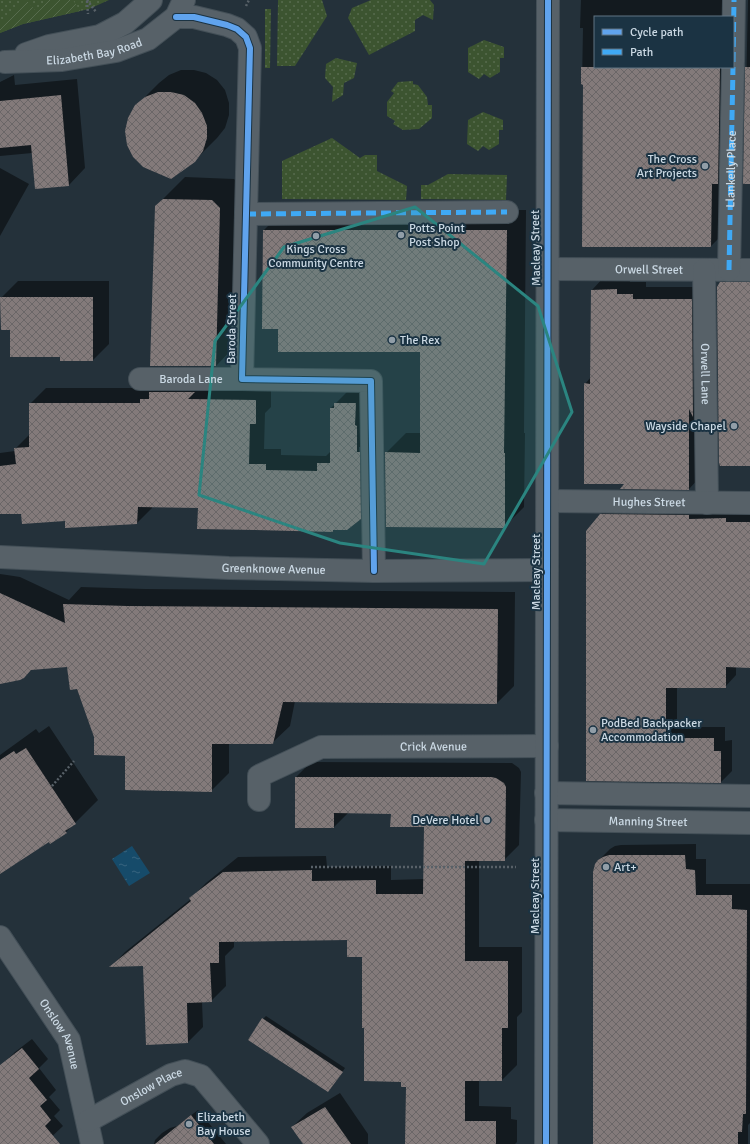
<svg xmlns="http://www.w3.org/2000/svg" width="750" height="1144" font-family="Signika,sans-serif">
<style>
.grass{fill:url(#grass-dots)}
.garden{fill:url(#garden-furrows)}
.water{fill:url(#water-ripples)}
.shadow{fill:#0007;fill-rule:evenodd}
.building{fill:url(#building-cross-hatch)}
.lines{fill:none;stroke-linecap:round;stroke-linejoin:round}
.minor-casing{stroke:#434f57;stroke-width:24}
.path{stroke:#586168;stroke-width:2.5;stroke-dasharray:2 2;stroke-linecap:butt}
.minor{stroke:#576168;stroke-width:22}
.quiet{stroke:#3fa9f5;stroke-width:5;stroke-dasharray:10 5;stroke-linecap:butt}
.cycleway-casing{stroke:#1b3343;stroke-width:8}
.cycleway{stroke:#60a3ed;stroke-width:6}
.marked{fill:#2b8580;fill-opacity:0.2;stroke:#2b8580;stroke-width:3;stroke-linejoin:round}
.poi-dot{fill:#919ea8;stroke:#1b3343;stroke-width:1.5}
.labels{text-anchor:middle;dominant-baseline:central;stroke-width:4;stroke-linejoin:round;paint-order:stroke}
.street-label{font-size:12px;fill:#cbd9e4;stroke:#1b3343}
.poi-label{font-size:12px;fill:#cbd9e4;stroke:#1b3343;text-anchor:start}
</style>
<defs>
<pattern id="grass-dots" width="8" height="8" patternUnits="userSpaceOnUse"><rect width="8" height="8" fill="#3c5430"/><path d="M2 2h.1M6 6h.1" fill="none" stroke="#576c4e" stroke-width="1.8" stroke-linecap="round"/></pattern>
<pattern id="garden-furrows" width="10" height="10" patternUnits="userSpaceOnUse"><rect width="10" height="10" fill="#3c5430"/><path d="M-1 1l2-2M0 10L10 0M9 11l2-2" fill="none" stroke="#576c4e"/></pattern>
<pattern id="water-ripples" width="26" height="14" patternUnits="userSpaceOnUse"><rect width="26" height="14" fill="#164b6a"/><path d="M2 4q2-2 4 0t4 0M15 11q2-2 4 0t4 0" fill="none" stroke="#37647f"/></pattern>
<pattern id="building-cross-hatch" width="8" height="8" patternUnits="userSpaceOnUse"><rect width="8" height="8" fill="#837a7a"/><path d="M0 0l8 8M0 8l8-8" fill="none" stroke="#6a6667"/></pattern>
</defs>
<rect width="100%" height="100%" fill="#24313a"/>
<!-- grass -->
<g class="grass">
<polygon points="0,0 109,0 89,9 23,24 0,33"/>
<polygon points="278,0 322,0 327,16 295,66 277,66"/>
<polygon points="371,0 430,0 434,5 433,20 423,15 415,20 415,31 369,55 348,18 352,8"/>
<polygon points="265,9 271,9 270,68 265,68"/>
<polygon points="484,40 504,47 504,58 500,58 500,72 490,78 484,74 479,79 468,72 468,48"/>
<polygon points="336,58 357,63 354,78 344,83 343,95 332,102 333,87 325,78 326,64"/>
<polygon points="413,81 413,84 418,85 427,97 428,105 432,105 432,118 419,129 403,130 393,124 395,121 387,116 387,102 394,93 391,91 398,82"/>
<polygon points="483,112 503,120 503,130 499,130 499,144 489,150 483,146 478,151 467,144 468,120"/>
<polygon points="332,138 360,158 365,155 377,155 377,171 407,186 406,200 282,199 282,161"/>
<polygon points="448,174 507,175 506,200 421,199 421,185 428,185"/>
</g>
<!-- garden -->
<polygon class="garden" points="24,0 26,0 35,10 45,2 43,0 73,0 80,11 23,24 0,33 0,22"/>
<!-- water -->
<polygon class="water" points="132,846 150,873 129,886 112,859"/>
<!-- shadow -->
<g class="shadow">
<path d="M581 0H735L732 168 726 175 725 232 711 246H583L584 84 582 83 583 28H580ZM595 17H733V67H595Z"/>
<polygon points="748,0 750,0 750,183 744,183"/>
<polygon points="181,70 194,70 206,73 217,80 225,90 229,103 229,115 225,128 217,138 194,161 136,106 159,83 169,75"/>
<polygon points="14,75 15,85 77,79 85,168 69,185 32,153 0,156 0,82"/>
<polygon points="0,168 29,184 0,236"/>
<polygon points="185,177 234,179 242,186 237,344 216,366 156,206"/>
<polygon points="284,210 526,210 524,433 525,433 524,507 504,527 386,453 406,433 421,433 421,351 279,328 264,230"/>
<polygon points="733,272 750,272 750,465 721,283"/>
<polygon points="604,277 629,277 630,282 646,282 646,287 704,287 701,476 689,489 626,483 585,384 591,377 592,290"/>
<polygon points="18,281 109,281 109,344 93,360 61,356 11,329 1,298"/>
<path d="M271 384V407L265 413 264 449H281V455L326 456 331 451V408L351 388H371L376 502 360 518 335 529 332 531 199 507H152V508L136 524 66 520 22 514 0 513V453L15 451V449L30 434V404L46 388H152ZM359 447H361L362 515H360Z"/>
<polygon points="612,503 750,511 750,666 736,666 736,675 725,687 677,687 677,727 725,727 725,741 732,740 732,771 721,782 587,780 600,515"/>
<polygon points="0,574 7,575 20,577 69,600 81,587 145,589 515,592 514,686 497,703 295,701 290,726 272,743 229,743 229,773 211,791 126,755 95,737 68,665 32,669 0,683"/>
<polygon points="49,726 98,800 66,832 49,841 0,860 0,755 36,729 39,733"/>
<polygon points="311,762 506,763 512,763 519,768 521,772 519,845 504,860 479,860 479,947 522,947 522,1012 517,1017 517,1065 502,1080 479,1080 479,1106 511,1107 511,1119 517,1120 517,1142 515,1144 406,1144 407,1086 402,1081 363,956 348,939 234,940 234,947 225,956 226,986 211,1001 202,1002 203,1027 188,1042 144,965 112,966 125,952 191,899 191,898 206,883 238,857 326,856 327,867 391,866 391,880 424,879 425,826 392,813 349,812 334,827 296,777"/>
<polygon points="696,844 696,859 706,859 706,884 750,884 750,1123 748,1125 748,1144 594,1144 599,860 610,849 615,846 621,845"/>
<polygon points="266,1016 345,1068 331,1088 263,1019"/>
<polygon points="32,1039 48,1059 39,1068 56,1090 49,1097 60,1110 54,1116 63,1126 46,1142 48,1144 0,1144 0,1072 5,1062 15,1052"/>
<polygon points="340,1093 368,1134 368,1144 305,1144 292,1127 307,1113"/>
<polygon points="198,1110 226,1144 154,1144 155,1140 162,1133 170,1128 177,1126"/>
</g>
<!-- building -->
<g class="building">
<polygon points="581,67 720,67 718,184 712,184 711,247 582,247 583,85 581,84"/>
<polygon points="745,67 750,67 750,184 743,184"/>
<polygon points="158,92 171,92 184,95 195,103 202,113 207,126 207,138 203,151 195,162 171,179 143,167 133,157 127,145 125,131 128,118 135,105 145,97"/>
<polygon points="61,95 69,186 35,189 31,145 0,148 0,101"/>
<polygon points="163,199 212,200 220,208 216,366 150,366 155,206"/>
<polygon points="263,230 507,230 504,453 505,453 505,528 386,527 385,452 420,453 420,352 278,352 278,329 262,329"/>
<polygon points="720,282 750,282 750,466 720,466 719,463 717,287"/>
<polygon points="617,289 617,294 633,294 633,299 692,299 693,417 689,409 689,490 620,489 624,484 584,484 584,383 590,384 591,290"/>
<polygon points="0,297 93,297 93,361 60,361 60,357 10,357 10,330 1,330"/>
<polygon points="149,392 195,392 188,399 256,400 256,424 250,424 249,464 266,464 266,470 317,471 317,463 330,463 330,408 334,408 334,403 356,403 355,425 357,426 357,452 360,452 361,519 347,530 333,530 333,532 255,530 197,529 198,508 138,507 137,524 65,528 65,521 22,524 21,514 0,514 0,466 16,464 14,448 29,447 29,403 140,403 140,399 149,399"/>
<polygon points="600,514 689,515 689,519 726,518 726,522 750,522 750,668 726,667 726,688 666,688 666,738 714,738 714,751 721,751 721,783 586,781 586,531"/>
<polygon points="0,593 65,623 63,604 127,606 498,609 497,704 283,702 273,744 212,744 212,792 125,790 125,756 94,755 94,737 77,689 70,690 67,667 31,670 24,678 20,680 0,684"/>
<polygon points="26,748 76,824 65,831 67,833 50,844 49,842 0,874 0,760 14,751 16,754"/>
<polygon points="295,777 491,777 496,778 504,783 506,787 505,861 465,861 465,961 508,961 508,1028 502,1028 502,1081 465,1081 465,1121 496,1121 496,1144 405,1144 406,1087 401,1087 401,1082 364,1081 364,1028 362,1028 362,957 347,957 347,940 219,942 219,963 210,963 212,1002 187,1003 188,1043 146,1045 143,966 109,967 191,901 189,898 223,872 312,870 312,881 376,880 376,894 423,894 424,827 390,827 391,814 334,813 334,828 295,828"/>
<polygon points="609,855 685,855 686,869 695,870 696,895 732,895 732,909 747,910 746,1114 743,1114 742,1132 738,1132 738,1144 593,1144 593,872 595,864 598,860 603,857"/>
<polygon points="262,1018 343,1072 328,1092 248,1040"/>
<polygon points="22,1048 39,1069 29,1078 47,1100 40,1106 51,1120 45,1126 60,1144 0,1144 0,1065"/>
<polygon points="325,1107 351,1144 303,1144 291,1127"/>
<polygon points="191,1115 214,1144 155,1144"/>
</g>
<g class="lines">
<!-- minor casing -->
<g class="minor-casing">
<g id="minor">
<polyline points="176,17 194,17 227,25 237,29 246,37 250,48 242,379 371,381 374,571"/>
<polyline points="26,54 49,46 100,36 125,23 149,2 151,0"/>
<path id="s1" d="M5 62 62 60 116 51 148 39 176 17 184 0"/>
<polyline points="733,62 734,0"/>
<polyline points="246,214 507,212"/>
<path id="s2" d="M548 269 750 270"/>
<path id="s3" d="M704 270 707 503"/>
<path id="s4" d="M729 270 733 67"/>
<path id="s5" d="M140 379H242"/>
<path id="s6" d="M548 501 750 503"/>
<path id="s7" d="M0 557 229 568 374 571 547 570"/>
<polyline points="546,793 750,796"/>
<path id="s8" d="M259 800V776L321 747 547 746"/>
<path id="s9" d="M546 820 750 823"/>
<path id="s10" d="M0 937 69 1040 92 1144"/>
<path id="s11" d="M88 1121 171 1075 185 1071 201 1076 258 1144"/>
<polyline points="546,1144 548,0"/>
</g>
</g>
<!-- path -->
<g class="path">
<polyline points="87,0 96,12"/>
<polyline points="87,1 88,14"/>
<polyline points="246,6 249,0"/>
<polyline points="52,786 74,761"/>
<polyline points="311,867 516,867"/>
</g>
<!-- minor -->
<use href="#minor" class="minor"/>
<!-- quiet -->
<g class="quiet">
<polyline points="733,62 734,0"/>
<polyline points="246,214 507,212"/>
<polyline points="729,270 733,67"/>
</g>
<!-- cycleway casing -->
<g class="cycleway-casing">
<g id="cycleway">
<polyline points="176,17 194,17 227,25 237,29 246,37 250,48 242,379 371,381 374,571"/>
<polyline points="546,1144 548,0"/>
</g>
</g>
<!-- cycleway -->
<use href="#cycleway" class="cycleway"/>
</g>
<!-- marked area -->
<path class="marked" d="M415 207 538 306 572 412 484 564 340 543 199 495 215 341 284 247Z"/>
<!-- markers -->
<g class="poi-dot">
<circle cx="705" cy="166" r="4"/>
<circle cx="401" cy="235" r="4"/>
<circle cx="316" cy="236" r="4"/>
<circle cx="392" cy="340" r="4"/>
<circle cx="734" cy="426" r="4"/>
<circle cx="593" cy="730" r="4"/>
<circle cx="487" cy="820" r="4"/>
<circle cx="606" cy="867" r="4"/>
<circle cx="189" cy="1124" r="4"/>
</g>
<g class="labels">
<!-- street labels -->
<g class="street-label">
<text stroke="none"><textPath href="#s1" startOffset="90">Elizabeth Bay Road</textPath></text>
<text stroke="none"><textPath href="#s4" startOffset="101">Llankelly Place</textPath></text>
<text transform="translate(536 248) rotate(-91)">Macleay Street</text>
<text stroke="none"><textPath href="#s2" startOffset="101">Orwell Street</textPath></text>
<text transform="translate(232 329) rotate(-89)">Baroda Street</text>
<text stroke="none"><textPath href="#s3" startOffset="104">Orwell Lane</textPath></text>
<text stroke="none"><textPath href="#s5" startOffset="51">Baroda Lane</textPath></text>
<text stroke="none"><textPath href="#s6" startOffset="101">Hughes Street</textPath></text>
<text stroke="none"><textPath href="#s7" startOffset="274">Greenknowe Avenue</textPath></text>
<text transform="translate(536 572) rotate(-90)">Macleay Street</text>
<text stroke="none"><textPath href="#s8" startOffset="205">Crick Avenue</textPath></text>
<text stroke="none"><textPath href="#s9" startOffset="102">Manning Street</textPath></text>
<text transform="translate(535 896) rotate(-90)">Macleay Street</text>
<text stroke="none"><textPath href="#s10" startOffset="115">Onslow Avenue</textPath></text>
<text stroke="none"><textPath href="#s11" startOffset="72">Onslow Place</textPath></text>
</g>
<!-- poi labels -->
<g class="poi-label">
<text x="697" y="159" text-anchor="end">The Cross<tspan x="697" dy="14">Art Projects</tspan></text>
<text x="409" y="228">Potts Point<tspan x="409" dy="14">Post Shop</tspan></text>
<text x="316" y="249" text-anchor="middle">Kings Cross<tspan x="316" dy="14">Community Centre</tspan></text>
<text x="400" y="340">The Rex</text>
<text x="726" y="426" text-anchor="end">Wayside Chapel</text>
<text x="601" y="723">PodBed Backpacker<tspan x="601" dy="14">Accommodation</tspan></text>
<text x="479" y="820" text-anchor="end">DeVere Hotel</text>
<text x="614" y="867">Art+</text>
<text x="197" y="1117">Elizabeth<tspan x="197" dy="14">Bay House</tspan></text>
</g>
</g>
<!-- legend -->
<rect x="594" y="16" width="140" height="52" fill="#1b3343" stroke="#617583"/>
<rect x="602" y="29" width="20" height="6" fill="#60a3ed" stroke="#617583"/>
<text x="630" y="36" font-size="12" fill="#cbd9e4">Cycle path</text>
<rect x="602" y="49" width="20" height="6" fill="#3fa9f5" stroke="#617583"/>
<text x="630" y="56" font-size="12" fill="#cbd9e4">Path</text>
</svg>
